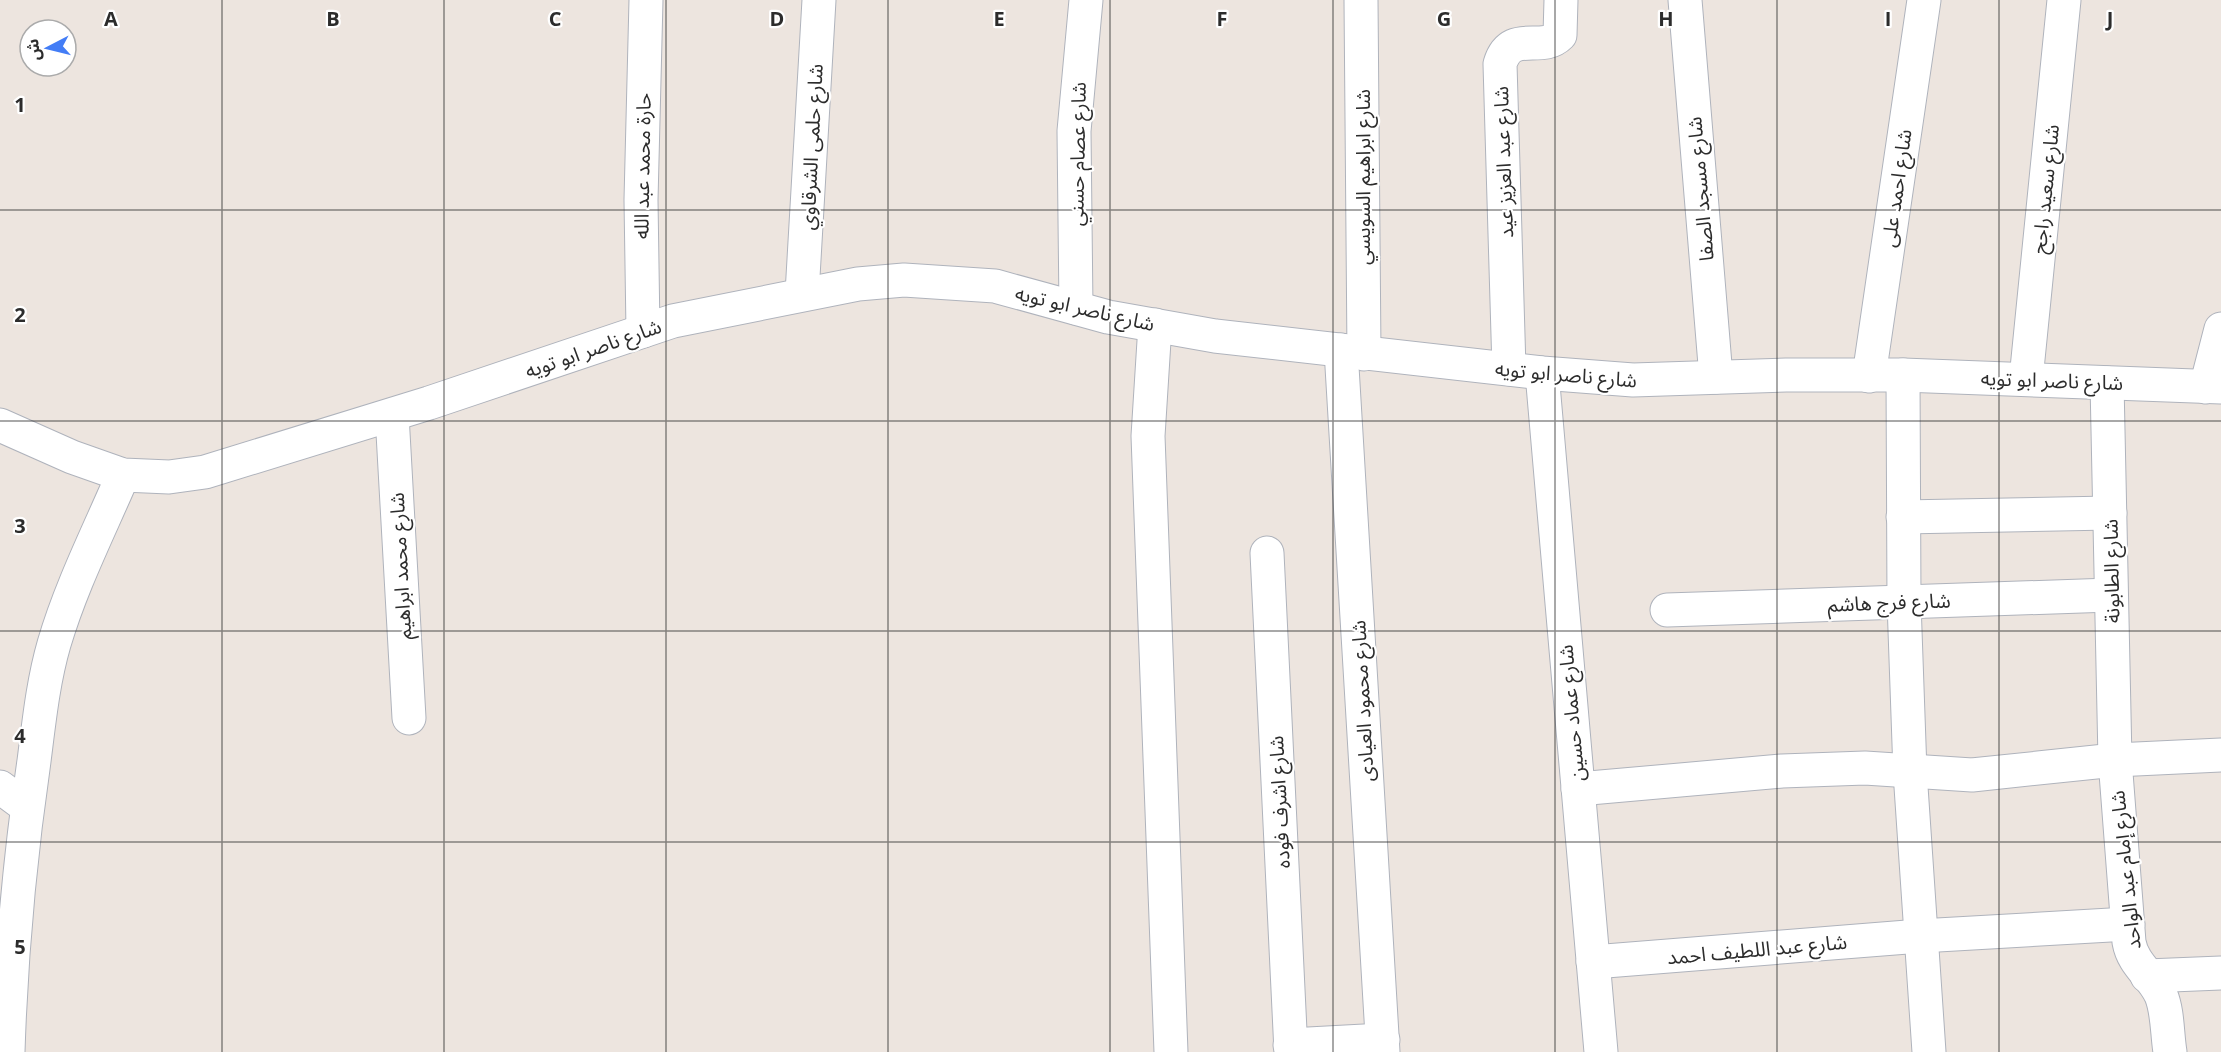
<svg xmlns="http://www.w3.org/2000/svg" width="2221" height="1052" font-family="'Open Sans','Noto Sans Arabic',sans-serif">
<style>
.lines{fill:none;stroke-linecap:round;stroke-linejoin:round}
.minor-casing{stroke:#afb3bc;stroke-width:35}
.minor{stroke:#fff;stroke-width:33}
.grid{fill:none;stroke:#2c2c2c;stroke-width:1.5;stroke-opacity:0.55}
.labels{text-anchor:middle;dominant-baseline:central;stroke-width:4.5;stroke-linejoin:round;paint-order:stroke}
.street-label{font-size:20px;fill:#2c2c2c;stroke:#fff}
.grid-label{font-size:20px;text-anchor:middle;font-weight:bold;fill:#2c2c2c;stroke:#fff;stroke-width:4.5;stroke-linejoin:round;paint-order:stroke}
</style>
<rect width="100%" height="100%" fill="#ede5df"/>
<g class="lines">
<!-- minor casing -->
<g class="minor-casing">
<g id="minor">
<polyline points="1361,0 1364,354"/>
<polyline points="1685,0 1716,377"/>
<polyline points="802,294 819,0"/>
<polyline points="1076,308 1074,131 1086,0"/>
<polyline points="1155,325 1148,436 1171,1052"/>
<polyline points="643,331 641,200 646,0"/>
<polyline points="1341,350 1383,1052"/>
<path d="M1509 369 1500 64C1511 28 1541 54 1560 35L1561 0"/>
<polyline points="1542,373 1601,1052"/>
<polyline points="1903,375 1904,602 1910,772 1929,1052"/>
<polyline points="1869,376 1924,0"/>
<polyline points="2026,379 2064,0"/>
<path d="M2107 383 2115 760 2129 942C2133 965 2152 975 2161 995 2168 1012 2167 1034 2170 1052"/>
<polyline points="2206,387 2221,329"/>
<polyline points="392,415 409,718"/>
<polyline points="0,425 72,457 123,475 169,477 205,472 429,403 673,321 858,284 904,280 995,286 1108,317 1215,336 1542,373 1633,380 1786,375 1903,375 2221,387"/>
<polyline points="1903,517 2110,513"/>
<polyline points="1267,553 1291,1052"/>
<polyline points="1667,610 2111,595"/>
<polyline points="0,787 27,807"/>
<polyline points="1578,789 1782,771 1865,768 1972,775 2115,760 2221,755"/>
<polyline points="1593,962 1920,936 2128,924"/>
<polyline points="2147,976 2221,973"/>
<polyline points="1290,1045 1383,1040"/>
<path d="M8 1052C11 955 20 857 34 761 39 722 43 682 54 644 71 586 99 531 123 475"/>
</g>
</g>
<!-- minor -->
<use href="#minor" class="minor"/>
</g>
<!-- grid -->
<path class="grid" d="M222 0V1052M444 0V1052M666 0V1052M888 0V1052M1110 0V1052M1333 0V1052M1555 0V1052M1777 0V1052M1999 0V1052M0 210H2221M0 421H2221M0 631H2221M0 842H2221"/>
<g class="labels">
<!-- street labels -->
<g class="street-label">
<text transform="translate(811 147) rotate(-87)">شارع حلمى الشرقاوي</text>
<text transform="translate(1077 154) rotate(-89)">شارع عصام حسني</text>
<text transform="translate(1503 162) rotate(-92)">شارع عبد العزيز عيد</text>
<text transform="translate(642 166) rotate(-89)">حارة محمد عبد الله</text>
<text transform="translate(1362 177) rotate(-90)">شارع ابراهيم السويسي</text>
<text transform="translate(1896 188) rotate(-82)">شارع احمد على</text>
<text transform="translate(1700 189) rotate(-95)">شارع مسجد الصفا</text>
<text transform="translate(2045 189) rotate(-84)">شارع سعيد راجح</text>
<text transform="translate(1085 308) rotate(13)">شارع ناصر ابو تويه</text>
<text transform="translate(593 348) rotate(-19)">شارع ناصر ابو تويه</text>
<text transform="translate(1566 374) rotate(5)">شارع ناصر ابو تويه</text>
<text transform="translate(2052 380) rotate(2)">شارع ناصر ابو تويه</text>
<text transform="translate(400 566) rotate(-93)">شارع محمد ابراهيم</text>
<text transform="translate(2111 571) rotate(-91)">شارع الطابونة</text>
<text transform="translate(1889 602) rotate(-2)">شارع فرج هاشم</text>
<text transform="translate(1362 701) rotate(-93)">شارع محمود العيادى</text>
<text transform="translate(1571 713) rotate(-95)">شارع عماد حسين</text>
<text transform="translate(1279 802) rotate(-93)">شارع اشرف فوده</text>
<text transform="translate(2125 870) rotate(-96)">شارع إمام عبد الواحد</text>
<text transform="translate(1757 949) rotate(-5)">شارع عبد اللطيف احمد</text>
</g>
</g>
<g class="grid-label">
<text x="111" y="26">A</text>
<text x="333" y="26">B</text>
<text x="555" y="26">C</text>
<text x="777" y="26">D</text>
<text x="999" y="26">E</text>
<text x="1222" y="26">F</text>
<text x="1444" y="26">G</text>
<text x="1666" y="26">H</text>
<text x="1888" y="26">I</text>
<text x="2110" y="26">J</text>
<text x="20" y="112">1</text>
<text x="20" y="322">2</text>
<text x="20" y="533">3</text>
<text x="20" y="743">4</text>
<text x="20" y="954">5</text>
</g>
<!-- north arrow -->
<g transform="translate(48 48) rotate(263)"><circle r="28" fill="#ffffff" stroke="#ababab" stroke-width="1.5"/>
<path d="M0-4.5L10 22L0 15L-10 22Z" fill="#437df6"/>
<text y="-9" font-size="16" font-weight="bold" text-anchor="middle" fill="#2c2c2c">ش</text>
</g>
</svg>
